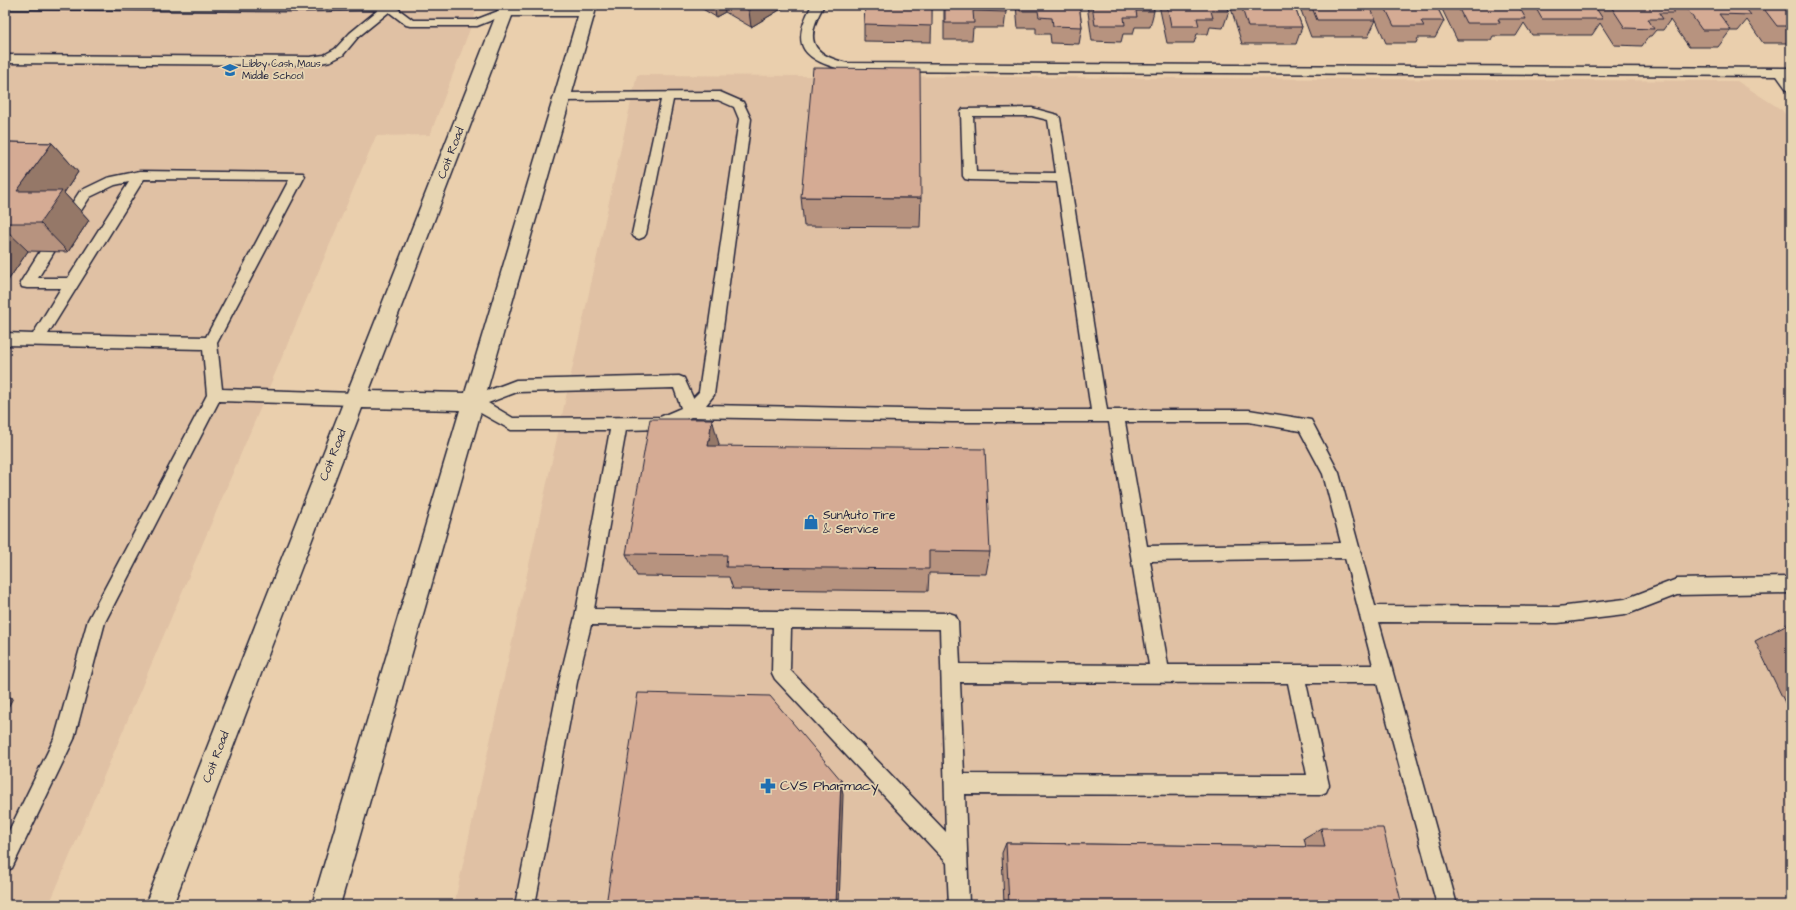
<svg xmlns="http://www.w3.org/2000/svg" width="1796" height="910" font-family="'Architects Daughter',sans-serif">
<style>
.built{fill:#e0c1a4}
.lines{fill:none;stroke-linecap:round;stroke-linejoin:round}
.lane-casing{stroke:#22223b;stroke-width:3}
.secondary-casing{stroke:#22223b;stroke-width:3}
.lane{fill:#e7d5b2;fill-rule:evenodd}
.secondary{fill:#e7d5b2;fill-rule:evenodd}
.wall{fill:#b7937f;stroke:#22223b}
.shaded-wall{fill:#957868;stroke:#22223b}
.building{fill:#d5ab94;stroke:#22223b}
.labels{text-anchor:middle;dominant-baseline:central;stroke-width:3.5;stroke-linejoin:round;paint-order:stroke}
.far-poi-label{font-size:10px;fill:#22223b;stroke:#e7d5b2;text-anchor:start}
.street-label{font-size:12px;fill:#22223b;stroke:#e7d5b2}
.poi-label{font-size:12px;fill:#22223b;stroke:#e7d5b2;text-anchor:start}
.near-poi-label{font-size:14px;fill:#22223b;stroke:#e7d5b2;text-anchor:start}
</style>
<rect width="100%" height="100%" fill="#eacfad"/>
<filter id="ink" filterUnits="userSpaceOnUse"><feTurbulence type="fractalNoise" baseFrequency=".025" numOctaves="2"/><feDisplacementMap in="SourceGraphic" scale="8" xChannelSelector="R" yChannelSelector="G"/><feConvolveMatrix kernelMatrix="1 2 1 2 8 2 1 2 1" color-interpolation-filters="sRGB"/></filter>
<g filter="url(#ink)">
<!-- built -->
<g class="built">
<polygon points="5,5 479,5 430,135 376,136 49,905 5,905"/>
<polygon points="637,75 1737,81 1782,110 1791,122 1791,905 454,905"/>
</g>
<g class="lines">
<!-- lane casing -->
<g class="lane-casing">
<g id="lane">
<polygon points="5,5 398,5 397,8 413,20 475,20 506,8 512,11 510,13 477,26 410,26 406,25 389,12 358,37 343,55 331,61 310,65 5,63 5,55 310,57 324,55 335,49 350,33 378,10 299,11 5,9"/>
<path d="M812 5H824C805 38 809 54 847 63L1791 68V76H1789L1791 79V91L1787 90 1777 76 847 71C805 60 788 48 812 5Z"/>
<path d="M720 92 743 102 751 119 714 395 706 405 952 410H1091L1057 182 970 180 965 179 963 176 961 112 963 109 1032 108 1058 115 1060 118 1107 410H1249L1311 420 1339 473 1375 606 1558 607 1625 599 1677 579 1791 577V593L1677 595 1625 615 1558 623 1379 622 1457 905H1437L1377 683H1306L1329 785 1326 792 1319 795 965 794 969 905H949L947 863 775 679 772 673 773 627 591 625 577 682 535 905H515L559 682 575 617 610 430H511L468 406 465 402 468 398 516 380 679 376 684 378 693 398 699 392 739 119 734 107 718 100H673L646 234 644 237 639 239 634 237 632 234 661 100 562 101 558 100 556 97 558 94 562 93ZM973 116H1032L1048 120 1056 173 976 172ZM674 388 681 408 660 417 513 418 488 403 517 392ZM691 417 952 422H1109L1149 665 960 664 958 621 955 615 949 613 594 609 626 430 661 429ZM1125 422H1249L1300 431 1323 474 1341 543 1147 546ZM1345 558 1373 665H1168L1150 561ZM791 628 940 629 946 832 790 670ZM960 682 1288 683 1307 775 964 774Z"/>
<path d="M140 171 303 173 305 176 217 343 222 389 355 393 360 395 363 399 360 403 355 405 219 401 105 622 74 739 12 868 5 871V839L55 737 88 620 207 395 203 349 5 345V333L33 334 61 288H27L22 287 20 283 42 248 47 247 52 248 54 252 38 278H68L129 182 115 185 90 197 73 223 68 225 63 223 61 220 80 191 107 178ZM144 179 289 180 206 337 48 334Z"/>
</g>
</g>
<!-- secondary casing -->
<g class="secondary-casing">
<path id="secondary" d="M500 5H516L515 6 597 5 340 905H312L460 410 362 408 173 905H145ZM512 16H578L465 393 369 391Z"/>
</g>
<!-- lane -->
<use href="#lane" class="lane"/>
<!-- secondary -->
<use href="#secondary" class="secondary"/>
</g>
<!-- wall -->
<g class="wall">
<polygon points="696,5 788,5 751,27 725,12 716,17"/>
<polygon points="932,5 931,42 864,41 864,24"/>
<polygon points="944,5 1006,5 1006,12 1004,28 973,28 972,40 944,40"/>
<polygon points="1016,5 1079,5 1082,27 1079,44 1051,43 1050,34 1036,34 1036,28 1018,28"/>
<polygon points="1087,5 1153,5 1154,11 1150,27 1135,27 1133,34 1123,34 1121,42 1092,41"/>
<polygon points="1159,5 1227,5 1229,11 1223,28 1210,27 1208,34 1197,34 1194,43 1167,43"/>
<polygon points="1230,5 1294,5 1302,27 1296,44 1242,44"/>
<polygon points="1299,5 1436,5 1444,21 1435,38 1418,38 1416,43 1386,43 1376,20 1368,37 1311,37"/>
<polygon points="1440,5 1791,5 1791,43 1763,43 1747,20 1738,31 1730,31 1718,47 1689,47 1670,20 1663,30 1656,30 1651,36 1649,36 1642,46 1614,45 1600,23 1592,35 1532,35 1524,23 1516,36 1493,36 1491,40 1457,40"/>
<polygon points="5,142 52,143 78,172 64,193 89,220 68,252 28,251 5,285"/>
<polygon points="801,197 921,198 920,227 804,226"/>
<polygon points="719,444 718,446 990,552 986,574 929,573 928,591 733,589 729,577 637,576 626,554"/>
<polygon points="1791,622 1791,715 1755,641"/>
<polygon points="1321,828 1402,905 1004,905 1002,853 1006,843 1306,847 1304,838"/>
</g>
<!-- shaded-wall -->
<g class="shaded-wall">
<polygon points="714,5 724,5 725,12 716,17"/>
<polygon points="758,5 788,5 751,27 749,11"/>
<polygon points="52,143 78,172 64,193 89,220 68,252 40,223 17,191"/>
<polygon points="5,229 28,251 5,285"/>
<polygon points="712,419 719,444 715,471 708,446"/>
<polygon points="5,695 13,698 5,713"/>
<polygon points="841,780 843,795 839,905 836,905"/>
</g>
<!-- building -->
<g class="building">
<polygon points="739,5 758,5 749,11"/>
<polygon points="865,5 932,5 932,26 864,24"/>
<polygon points="945,5 1006,5 1006,12 973,11 974,23 945,23"/>
<polygon points="1019,5 1079,5 1082,27 1053,26 1052,18 1039,17 1038,11 1020,11"/>
<polygon points="1092,5 1153,5 1154,11 1136,11 1137,17 1124,17 1125,25 1095,25"/>
<polygon points="1167,5 1227,5 1229,11 1211,11 1213,18 1197,18 1199,26 1171,26"/>
<polygon points="1241,5 1294,5 1302,27 1248,27"/>
<polygon points="1311,5 1369,5 1376,20 1317,20"/>
<polygon points="1384,5 1436,5 1444,21 1421,21 1424,26 1394,26"/>
<polygon points="1457,5 1518,5 1526,19 1498,19 1500,23 1466,23"/>
<polygon points="1534,5 1594,5 1603,19 1542,19"/>
<polygon points="1610,5 1670,5 1675,13 1659,13 1663,19 1648,19 1654,29 1625,28"/>
<polygon points="1684,5 1743,5 1751,15 1719,14 1731,30 1702,30"/>
<polygon points="1761,5 1791,5 1791,26 1777,26"/>
<polygon points="813,68 920,69 921,198 801,197"/>
<polygon points="5,142 52,143 17,191 62,191 40,223 5,223"/>
<polygon points="650,419 712,419 708,446 985,449 990,552 929,551 929,569 726,567 727,555 626,554"/>
<polygon points="638,693 770,696 841,780 836,905 606,905"/>
<polygon points="1321,828 1383,828 1402,905 1009,905 1006,843 1325,847"/>
</g>
</g>
<!-- icons -->
<defs>
<g id="school-bare" transform="scale(1.2)"><path d="M0-5L7-2L0 1L-7-2ZM-4 1L0 2.5L4 1V4Q0 6-4 4Z" fill="#1f6fb2" stroke="#e7d5b2" stroke-width="2.5" paint-order="stroke"/></g>
<g id="shop-bare" transform="scale(1.2)"><path d="M-5-2.5h2.3a2.7 3.5 0 0 1 5.4 0H5L5.5 6h-11ZM-1.5-2.5h3a1.5 2.3 0 0 0-3 0Z" fill="#1f6fb2" stroke="#e7d5b2" stroke-width="2.5" paint-order="stroke"/></g>
<g id="pharmacy-bare" transform="scale(1.2)"><path d="M-2-6h4v4h4v4h-4v4h-4v-4h-4v-4h4Z" fill="#1f6fb2" stroke="#e7d5b2" stroke-width="2.5" paint-order="stroke"/></g>
</defs>
<g fill-rule="evenodd">
<use href="#school-bare" x="230" y="70"/>
<use href="#shop-bare" x="811" y="522"/>
<use href="#pharmacy-bare" x="768" y="786"/>
</g>
<g class="labels">
<!-- far-poi labels -->
<g class="far-poi-label">
<text x="242" y="64">Libby Cash Maus<tspan x="242" dy="12">Middle School</tspan></text>
</g>
<!-- street labels -->
<g class="street-label">
<text transform="translate(451 153) rotate(-69)">Coit Road</text>
<text transform="translate(333 455) rotate(-69)">Coit Road</text>
<text transform="translate(216 757) rotate(-69)">Coit Road</text>
</g>
<!-- poi labels -->
<g class="poi-label">
<text x="823" y="515">SunAuto Tire<tspan x="823" dy="14">&amp; Service</tspan></text>
</g>
<!-- near-poi labels -->
<g class="near-poi-label">
<text x="780" y="786">CVS Pharmacy</text>
</g>
</g>
<!-- margin -->
<rect width="1796" height="910" fill="none" stroke="#e7d5b2" stroke-width="20"/>
<rect x="10" y="10" width="1776" height="890" fill="none" stroke="#22223b" stroke-width="1.5" filter="url(#ink)"/>
</svg>
